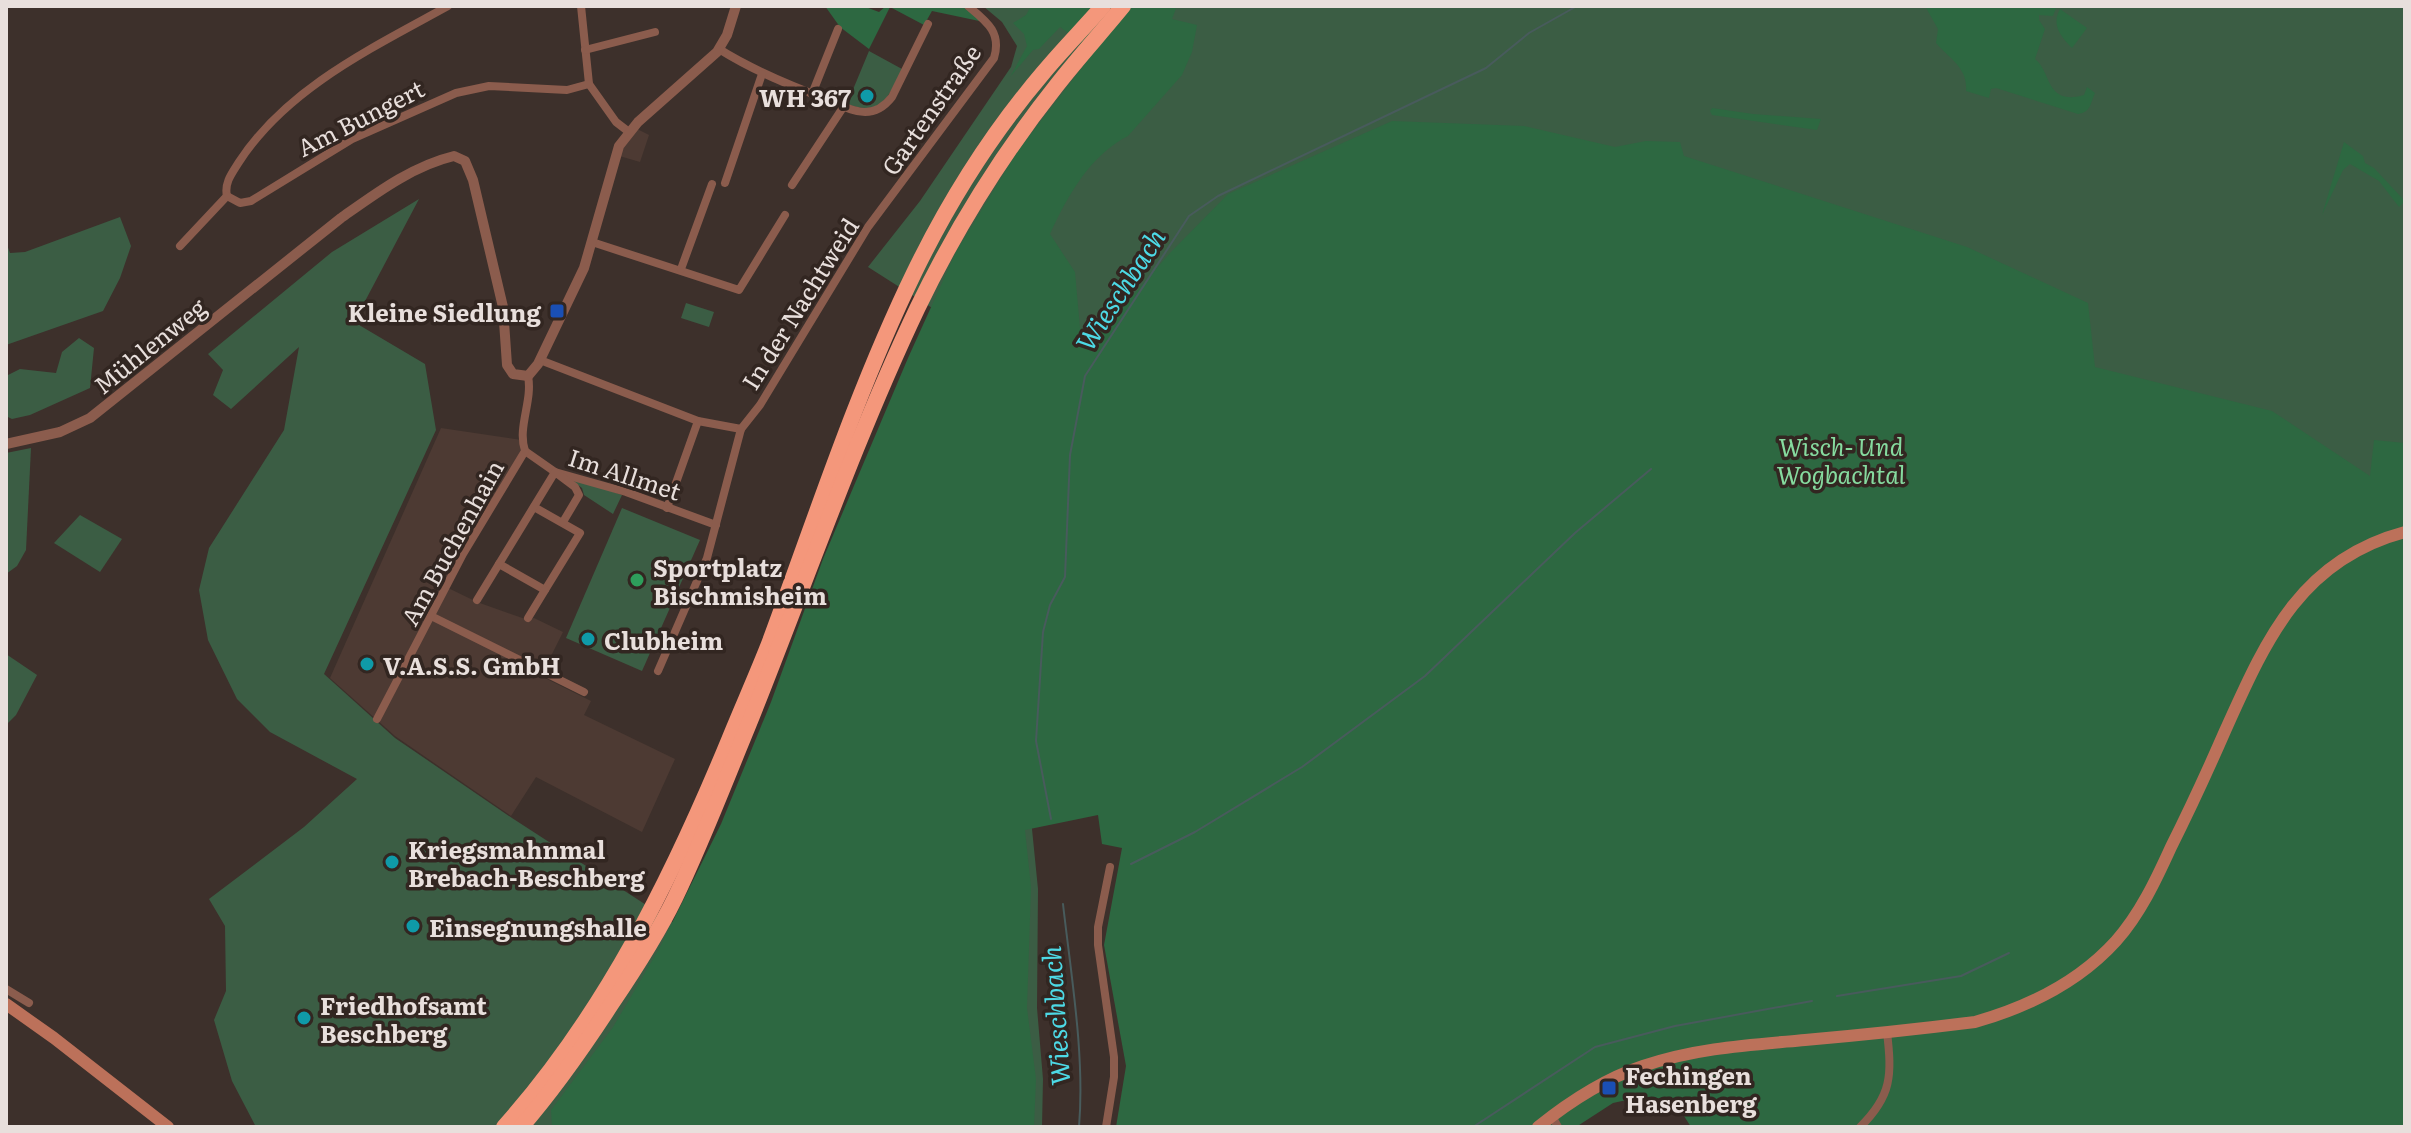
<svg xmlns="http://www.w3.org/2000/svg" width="2411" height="1133" font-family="Literata,serif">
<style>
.built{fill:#4d3a33}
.green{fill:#3b5d44}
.forest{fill:#2d6841}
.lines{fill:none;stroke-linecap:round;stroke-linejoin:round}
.stream{stroke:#485b5c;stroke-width:2}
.minor{stroke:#8b5c4d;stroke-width:8}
.tertiary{stroke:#8b5c4d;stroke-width:10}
.secondary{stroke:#bc715a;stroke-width:12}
.motorway{stroke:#f4977b;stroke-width:16}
.culture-dot{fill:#0f9aa8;stroke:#322621;stroke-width:3}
.transit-dot{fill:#1a4fb4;stroke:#322621;stroke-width:3}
.leisure-dot{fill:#2e9e5b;stroke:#322621;stroke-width:3}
.labels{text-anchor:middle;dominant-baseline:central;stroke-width:7;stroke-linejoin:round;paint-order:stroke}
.poi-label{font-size:24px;font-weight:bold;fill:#e8dfdc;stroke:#322621;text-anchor:start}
.street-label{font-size:24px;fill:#e8dfdc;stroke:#322621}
.park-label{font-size:24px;font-style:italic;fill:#86db9f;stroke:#322621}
.water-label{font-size:26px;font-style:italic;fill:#4dd9e5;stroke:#322621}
</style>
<rect width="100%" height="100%" fill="#3d302b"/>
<!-- built -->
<g class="built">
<polygon points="633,127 649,135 640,162 616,155"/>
<polygon points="441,428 522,440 520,454 444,586 477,602 528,620 534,618 563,632 541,676 591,701 584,715 675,759 642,832 536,777 511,816 395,736 330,678"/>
</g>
<!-- green -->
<g class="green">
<polygon points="983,6 2405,6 2405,522 1137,1063 1131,810 1031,819 1038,889 1037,1008 1043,1079 1042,1127 256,1127 232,1081 214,1020 226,991 225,926 209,899 304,827 357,779 270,732 237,699 208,640 199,590 209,548 284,430 299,347 231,409 213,395 223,370 208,354 332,252 419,199 354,322 425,364 436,430 324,674 395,738 512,818 691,934 948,318 868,267 920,201 1011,67 1017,46 1002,22"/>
<path d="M869 51 902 69C889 96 882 117 847 104Z"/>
<polygon points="120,217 131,246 120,278 103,311 6,345 6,242 10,253 25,252"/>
<polygon points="686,303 714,312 709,327 681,318"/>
<polygon points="79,338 94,348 90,388 30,415 12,419 6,416 6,376 20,369 56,373 62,352"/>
<polygon points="31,448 26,550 17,566 6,574 6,453"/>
<polygon points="574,478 622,495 613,514 584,495 582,488 574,482"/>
<polygon points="622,508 700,540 642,671 566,638"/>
<polygon points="80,515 122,539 100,572 54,543"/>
<polygon points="6,654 37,675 16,715 6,725"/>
</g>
<!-- forest -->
<g class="forest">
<polygon points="825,6 863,6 879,12 886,6 965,6 984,22 932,11 924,25 890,7 869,49 840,27"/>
<path d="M1031 6H1177L1172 19 1197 25 1192 52 1182 75 1128 136C1090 155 1067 197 1050 234L1075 272 1080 328 1097 336 1170 253 1228 194 1392 121 1524 126 1615 147 1646 141 1680 142 1684 156 1967 247 2088 303 2095 367 2272 411 2370 476 2374 440 2405 443V1127H1691L1677 1105 1658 1098H1636L1613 1103 1576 1127H1116L1126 1066 1104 945 1122 848 1102 844 1098 815 1025 830 1031 887 1027 1008 1036 1079 1034 1127H552L551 1110 613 1027 660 947 721 824 771 702 823 559 908 358 956 252 1017 152 1094 52 1060 27 1039 49 1033 50 1010 77 1027 46 1024 34 1013 23 1026 15Z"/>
<path d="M1925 6H2057L2053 16 2039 15V20L2045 29 2035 59C2052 72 2045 106 2084 95L2087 87 2095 93C2090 104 2091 112 2078 114L1996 88 1991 89 1989 98 1966 91C1968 68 1950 59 1936 43L1938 29Z"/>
<path d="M2060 9 2087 28 2072 48C2061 37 2051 25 2060 9Z"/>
<polygon points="1712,108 1753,114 1821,119 1817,130 1712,115 1710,111"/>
<polygon points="2344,142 2363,156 2365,163 2374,168 2403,199 2404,202 2399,207 2379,181 2350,164 2343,170 2322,215"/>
</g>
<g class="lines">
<!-- stream -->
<g class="stream">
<polyline points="1051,819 1036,741 1043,632 1050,605 1065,577 1070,455 1085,376 1189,216 1218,196 1486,68 1529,33 1577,6"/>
<polyline points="1131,864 1195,832 1302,767 1425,676 1575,533 1651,469"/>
<path d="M1063 904C1071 975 1085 1056 1079 1127"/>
<polyline points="1837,996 1961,976 2009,953"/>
<polyline points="1473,1127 1595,1047 1675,1026 1812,1001"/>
</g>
<!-- minor -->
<g class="minor">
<polyline points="581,6 589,84 616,122 629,132"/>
<path d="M719 49C754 71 791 86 829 100 841 105 853 112 865 112 877 112 885 106 892 97L928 24"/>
<polyline points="585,50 655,32"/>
<polyline points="812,94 838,29"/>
<polyline points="725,183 762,74"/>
<polyline points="792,185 844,106"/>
<polyline points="227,196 240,203 251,201 352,139 456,93 489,86 567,90 589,84"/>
<path d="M227 196C224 183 232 173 239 162 287 88 372 48 448 6"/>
<polyline points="592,242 739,290 785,215"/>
<polyline points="180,246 227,196"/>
<polyline points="681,269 712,184"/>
<polyline points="540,360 698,421 741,429"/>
<polyline points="525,451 555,472 626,492 716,525"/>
<polyline points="667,508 698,421"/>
<polyline points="499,564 545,590 580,533 534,507"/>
<polyline points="477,600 555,472 575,487 579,495 563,522"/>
<polyline points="431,616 584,692"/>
<polyline points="528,618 545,590"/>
<path d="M658 671 707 558 741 429 760 405 868 227 994 58C1002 32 986 21 968 6"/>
<path d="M377 719 463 554 525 451C517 427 533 401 528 376"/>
<polyline points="6,989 29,1003"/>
<polyline points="1552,1116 1558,1127"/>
<polyline points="1106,1127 1114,1077 1114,1057 1098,945 1098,927 1110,867"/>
<path d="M1860 1127C1892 1096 1892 1075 1887 1032"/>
</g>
<!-- tertiary -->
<path class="tertiary" d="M6 444 60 432 90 418 341 218C375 194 412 166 454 156L465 161 473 180 503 307 507 365 513 374 528 376 538 364 584 268 619 146 638 122 717 52 727 35 736 6"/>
<!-- secondary -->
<g class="secondary">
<polyline points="6,1004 54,1038 168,1127"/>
<path d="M1538 1127C1569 1102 1604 1079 1643 1066 1696 1048 1750 1045 1805 1040 1862 1035 1919 1029 1975 1022 2028 1007 2078 983 2116 941 2140 914 2156 880 2171 847 2190 809 2208 770 2225 731 2266 640 2300 560 2405 532"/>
</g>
<!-- motorway -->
<g class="motorway">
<path d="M504 1127C605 1014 672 878 729 740 742 708 756 677 769 644 815 520 856 393 914 273 948 203 992 133 1043 73 1062 50 1083 29 1103 6"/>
<path d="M521 1127C555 1088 584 1046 612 1003 635 969 657 935 675 898 702 842 724 784 748 726 804 587 853 444 917 309 955 230 1003 153 1057 85 1078 58 1101 33 1123 6"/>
</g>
</g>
<!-- markers -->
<g class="culture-dot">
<circle cx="867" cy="96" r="8"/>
<circle cx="588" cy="639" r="8"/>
<circle cx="367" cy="664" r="8"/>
<circle cx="392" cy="862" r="8"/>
<circle cx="413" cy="926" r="8"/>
<circle cx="304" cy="1018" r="8"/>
</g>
<g class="transit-dot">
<rect x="549" y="303" width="16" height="16" rx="4"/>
<rect x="1601" y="1080" width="16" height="16" rx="4"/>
</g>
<circle class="leisure-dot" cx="637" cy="580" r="8"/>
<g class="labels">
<!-- poi labels -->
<g class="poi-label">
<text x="851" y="96" text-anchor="end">WH 367</text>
<text x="541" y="311" text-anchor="end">Kleine Siedlung</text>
<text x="653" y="566">Sportplatz<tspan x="653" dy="28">Bischmisheim</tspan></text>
<text x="604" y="639">Clubheim</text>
<text x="383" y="664">V.A.S.S. GmbH</text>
<text x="408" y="848">Kriegsmahnmal<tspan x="408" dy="28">Brebach-Beschberg</tspan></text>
<text x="429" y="926">Einsegnungshalle</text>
<text x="320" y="1004">Friedhofsamt<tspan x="320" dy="28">Beschberg</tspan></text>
<text x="1625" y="1074">Fechingen<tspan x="1625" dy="28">Hasenberg</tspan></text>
</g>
<!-- street labels -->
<g class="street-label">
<text transform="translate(930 109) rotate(-55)">Gartenstraße</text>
<text transform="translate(360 117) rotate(-27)">Am Bungert</text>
<text transform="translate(799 303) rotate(-58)">In der Nachtweid</text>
<text transform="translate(149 345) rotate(-39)">Mühlenweg</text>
<text transform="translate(625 473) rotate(18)">Im Allmet</text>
<text transform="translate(451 542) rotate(-61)">Am Buchenhain</text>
</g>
<!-- park labels -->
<g class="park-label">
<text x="1841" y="445">Wisch- Und<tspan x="1841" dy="28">Wogbachtal</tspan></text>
</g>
<!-- water labels -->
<g class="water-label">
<text transform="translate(1119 289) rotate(-57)">Wieschbach</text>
<text transform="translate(1054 1016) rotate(-94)">Wieschbach</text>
</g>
</g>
<!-- border -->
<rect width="2411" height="1133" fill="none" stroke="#e8dfdc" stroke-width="16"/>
</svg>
